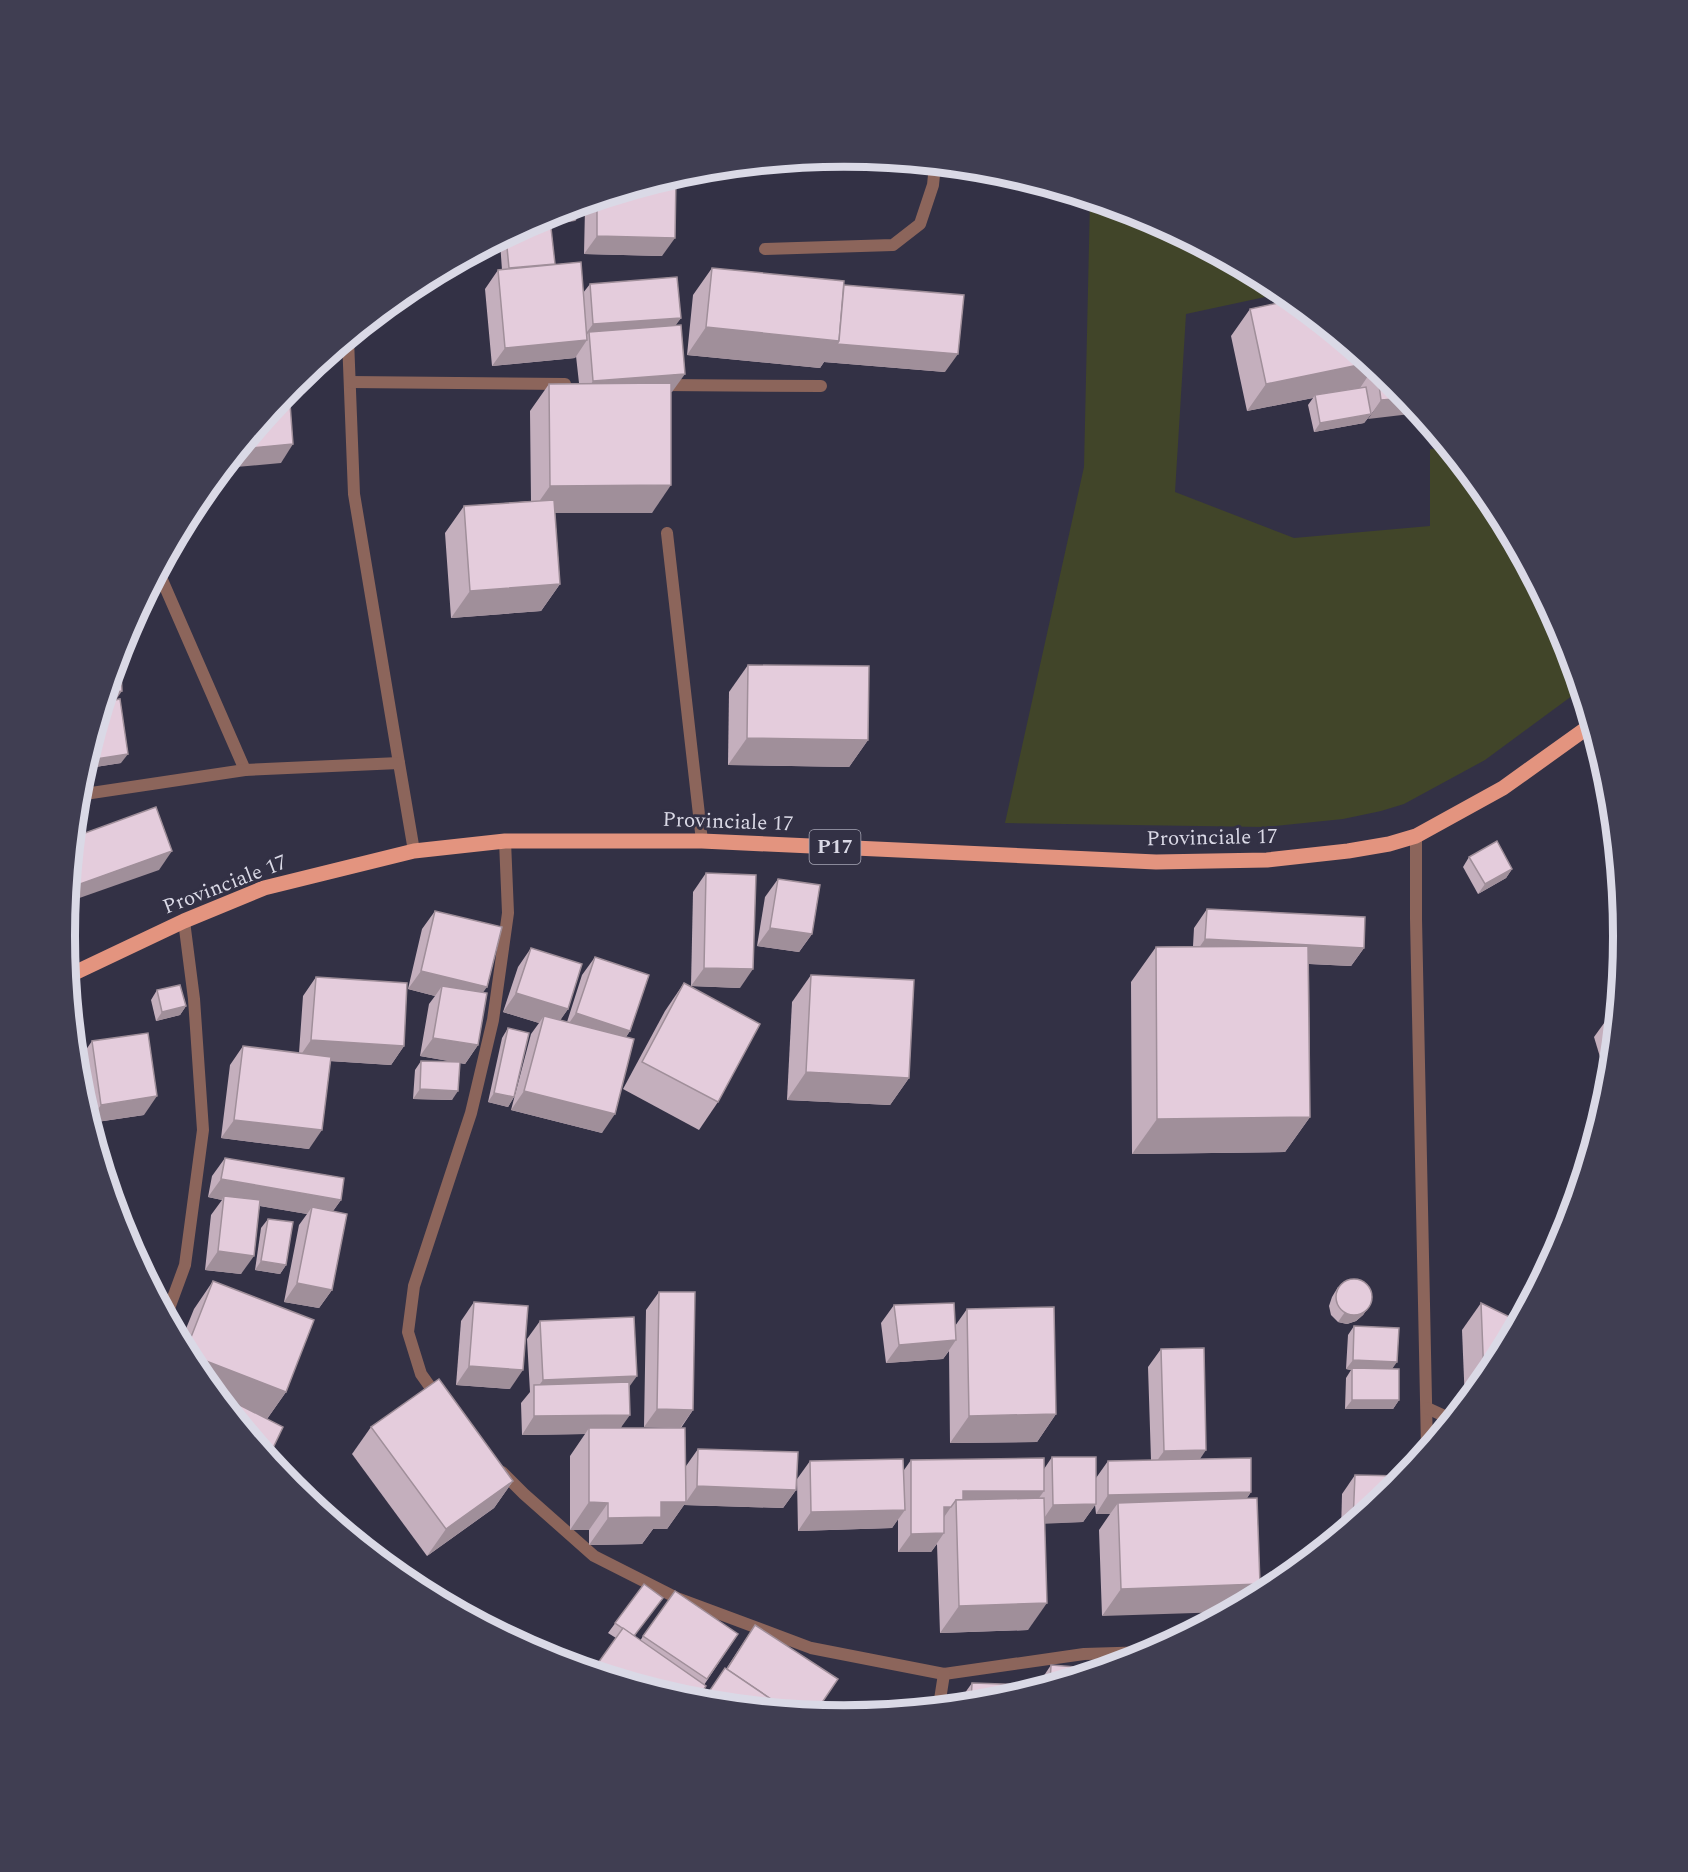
<svg xmlns="http://www.w3.org/2000/svg" width="1688" height="1872" font-family="Spectral,serif">
<style>
.green{fill:#414529}
.lines{fill:none;stroke-linecap:round;stroke-linejoin:round}
.lane{stroke:#8c655b;stroke-width:12}
.street{stroke:#8c655b;stroke-width:12}
.primary{stroke:#e3947f;stroke-width:15}
.wall{fill:#c4afbd}
.shaded-wall{fill:#a08f9a}
.building{fill:#e4ccdc;stroke:#a08f9a;stroke-width:1.5}
.labels{text-anchor:middle;dominant-baseline:central;stroke-width:6;stroke-linejoin:round;paint-order:stroke}
.shield{fill:#333145;stroke:#a8a7b6;stroke-width:1.5}
.shield-label{font-size:20px;font-weight:bold;fill:#dad9e6}
.street-label{font-size:21px;fill:#dad9e6;stroke:#333145}
.rim{fill:none;stroke:#dad9e6;stroke-width:8}
</style>
<rect width="100%" height="100%" fill="#333145"/>
<!-- green -->
<polygon class="green" points="1090,200 1143,216 1283,293 1186,314 1175,492 1294,538 1430,526 1430,449 1447,448 1492,503 1564,638 1580,690 1485,760 1404,804 1381,811 1343,819 1265,827 1005,823 1084,467"/>
<g class="lines">
<!-- lane -->
<polyline class="lane" points="765,249 893,245 920,224 933,185 935,165"/>
<!-- street -->
<g class="street">
<polyline points="348,339 354,494 399,763"/>
<polyline points="350,382 565,384"/>
<polyline points="663,385 821,386"/>
<polyline points="667,533 702,841"/>
<polyline points="159,573 245,770"/>
<polyline points="78,795 245,770 399,763 414,851"/>
<polyline points="1416,836 1416,919 1427,1448"/>
<polyline points="167,1314 185,1265 203,1130 194,999 184,921"/>
<polyline points="438,1398 421,1374 408,1332 414,1286 471,1113 493,1020 508,913 505,841"/>
<polyline points="1427,1408 1451,1419"/>
<polyline points="502,1472 524,1494 594,1556 677,1598 811,1648 944,1674 1084,1654 1150,1652"/>
<polyline points="939,1706 944,1674"/>
</g>
<!-- primary -->
<polyline class="primary" points="68,976 184,921 264,888 414,851 505,841 702,841 1156,862 1267,860 1348,851 1389,844 1416,836 1503,788 1591,725"/>
</g>
<!-- wall -->
<g class="wall">
<polygon points="676,176 662,256 584,254 585,208 575,221 529,225 546,216"/>
<polygon points="516,232 554,265 583,293 590,284 681,318 675,325 672,392 671,392 652,513 555,513 560,584 541,611 451,618 445,533 464,506 531,501 530,411 549,384 579,383 576,356 575,358 492,366 485,289 498,270 502,270 500,242 501,239"/>
<polygon points="712,268 844,286 945,372 824,362 820,368 687,355 693,295"/>
<polygon points="1292,300 1395,385 1364,423 1314,432 1308,405 1313,398 1247,411 1231,336 1250,309"/>
<polygon points="120,652 116,700 121,763 89,768 88,757"/>
<polygon points="748,665 868,740 849,767 728,765 729,692"/>
<polygon points="1469,857 1512,869 1506,878 1478,894 1463,867"/>
<polygon points="706,873 740,988 691,986 693,892"/>
<polygon points="778,879 812,934 799,952 757,946 765,897"/>
<polygon points="1207,909 1364,948 1351,966 1309,964 1310,1117 1285,1152 1132,1154 1131,982 1156,947 1193,946 1194,928"/>
<polygon points="435,911 483,993 478,1045 465,1064 460,1063 452,1100 413,1099 415,1070 421,1061 455,1062 420,1056 429,1004 435,996 408,989 422,929"/>
<polygon points="531,948 568,1009 560,1020 567,1022 582,975 595,957 630,1031 626,1037 602,1133 511,1110 531,1034 539,1023 503,1012 518,967"/>
<polygon points="811,975 909,1078 890,1105 787,1100 792,1002"/>
<polygon points="316,977 404,1046 391,1065 330,1061 309,1149 221,1138 230,1065 243,1046 299,1053 303,996"/>
<polygon points="684,983 718,1102 699,1130 623,1089 665,1011"/>
<polygon points="157,990 186,1006 180,1015 156,1021 151,1000"/>
<polygon points="1616,1016 1609,1087 1594,1037 1607,1019"/>
<polygon points="508,1028 514,1097 508,1107 488,1102 502,1038"/>
<polygon points="92,1041 144,1115 90,1123 86,1109 79,1060"/>
<polygon points="225,1158 341,1200 333,1211 332,1290 319,1308 284,1302 299,1225 307,1214 260,1206 241,1274 205,1270 211,1215 222,1200 208,1197 212,1176"/>
<polygon points="268,1219 286,1265 280,1274 255,1270 261,1228"/>
<polygon points="213,1281 286,1392 267,1419 272,1450 267,1456 196,1369 181,1341 194,1309"/>
<polygon points="1338,1287 1370,1305 1363,1315 1356,1321 1347,1324 1338,1322 1331,1315 1329,1306 1332,1297"/>
<polygon points="659,1292 693,1410 681,1428 686,1466 698,1449 796,1490 783,1508 684,1505 667,1529 653,1529 642,1544 589,1545 589,1530 570,1530 570,1456 585,1434 522,1435 521,1403 530,1392 527,1339 540,1321 629,1386 621,1428 669,1428 644,1427 646,1310"/>
<polygon points="474,1302 510,1389 456,1385 461,1321"/>
<polygon points="1481,1303 1492,1369 1465,1403 1462,1330"/>
<polygon points="894,1305 955,1326 967,1309 1056,1414 1037,1442 950,1443 949,1351 943,1359 886,1363 881,1323"/>
<polygon points="1354,1326 1392,1369 1399,1400 1393,1409 1345,1409 1346,1378 1351,1370 1346,1369 1348,1335"/>
<polygon points="1161,1349 1200,1459 1251,1492 1247,1498 1102,1616 1099,1530 1110,1514 1096,1514 1095,1505 1083,1522 1045,1523 1028,1630 940,1633 937,1544 931,1552 898,1552 898,1519 892,1528 798,1531 797,1479 810,1461 904,1470 911,1460 1044,1469 1052,1457 1096,1478 1108,1461 1151,1460 1148,1367"/>
<polygon points="371,1427 513,1481 494,1508 427,1556 352,1454"/>
<polygon points="1355,1475 1395,1487 1341,1532 1342,1494"/>
<polygon points="644,1584 635,1637 640,1641 643,1636 738,1634 704,1685 616,1638 608,1633"/>
<polygon points="755,1625 815,1713 726,1669"/>
<polygon points="1051,1665 1101,1669 1035,1689"/>
<polygon points="972,1683 996,1701 957,1704"/>
</g>
<!-- shaded-wall -->
<g class="shaded-wall">
<polygon points="844,157 921,164 776,163"/>
<polygon points="588,203 575,221 529,225 546,216"/>
<polygon points="597,236 675,238 662,256 584,254"/>
<polygon points="555,264 548,273 503,277 509,268"/>
<polygon points="681,318 668,336 589,332 583,340 587,340 575,358 492,366 505,348 581,340 593,324"/>
<polygon points="706,327 839,341 958,354 945,372 824,362 820,368 687,355"/>
<polygon points="1368,363 1374,367 1360,388 1315,395 1313,398 1247,411 1266,384"/>
<polygon points="685,374 672,392 580,400 593,381"/>
<polygon points="1406,398 1419,413 1368,419 1381,400"/>
<polygon points="1371,414 1364,423 1314,432 1320,423"/>
<polygon points="293,444 281,463 225,468 240,449"/>
<polygon points="671,485 652,513 531,513 550,486"/>
<polygon points="560,584 541,611 451,618 470,591"/>
<polygon points="122,691 109,710 102,711 107,693"/>
<polygon points="95,733 100,733 91,745"/>
<polygon points="747,738 868,740 849,767 728,765"/>
<polygon points="128,754 121,763 89,768 96,759"/>
<polygon points="172,851 159,870 68,902 69,888"/>
<polygon points="1512,869 1506,878 1478,894 1485,884"/>
<polygon points="770,928 812,934 799,952 757,946"/>
<polygon points="1205,939 1364,948 1351,966 1192,958"/>
<polygon points="704,968 753,969 740,988 691,986"/>
<polygon points="421,971 487,987 474,1005 442,986 435,996 408,989"/>
<polygon points="516,993 568,1009 555,1028 544,1016 539,1023 503,1012"/>
<polygon points="186,1006 180,1015 156,1021 162,1012"/>
<polygon points="576,1013 630,1031 617,1050 563,1032"/>
<polygon points="433,1038 478,1045 465,1064 420,1056"/>
<polygon points="311,1040 404,1046 391,1065 298,1059"/>
<polygon points="806,1072 909,1078 890,1105 787,1100"/>
<polygon points="420,1089 458,1091 452,1100 413,1099"/>
<polygon points="524,1091 615,1114 602,1133 511,1110"/>
<polygon points="494,1093 514,1097 508,1107 488,1102"/>
<polygon points="157,1096 144,1115 90,1123 89,1121 101,1105"/>
<polygon points="1310,1117 1285,1152 1132,1154 1157,1119"/>
<polygon points="234,1120 322,1130 309,1149 221,1138"/>
<polygon points="221,1179 341,1200 328,1218 312,1207 307,1214 224,1200 224,1196 222,1200 208,1197"/>
<polygon points="218,1251 254,1256 241,1274 205,1270"/>
<polygon points="261,1261 286,1265 280,1274 255,1270"/>
<polygon points="297,1283 332,1290 319,1308 284,1302"/>
<polygon points="1370,1305 1363,1315 1356,1321 1347,1324 1338,1322 1345,1312"/>
<polygon points="956,1340 943,1359 886,1363 899,1345"/>
<polygon points="188,1354 286,1392 267,1419 219,1397 196,1369"/>
<polygon points="1353,1360 1397,1362 1390,1372 1352,1368 1351,1370 1346,1369"/>
<polygon points="469,1366 523,1370 510,1389 456,1385"/>
<polygon points="637,1376 624,1394 534,1392 543,1380"/>
<polygon points="1352,1400 1399,1400 1393,1409 1345,1409"/>
<polygon points="657,1409 693,1410 680,1428 644,1427"/>
<polygon points="1056,1414 1037,1442 950,1443 969,1416"/>
<polygon points="630,1415 617,1433 589,1428 585,1434 522,1435 534,1416"/>
<polygon points="1206,1450 1194,1468 1151,1469 1164,1451"/>
<polygon points="513,1481 494,1508 427,1556 446,1529"/>
<polygon points="697,1486 796,1490 783,1508 684,1505 667,1529 653,1529 642,1544 589,1545 608,1518 661,1502 686,1502"/>
<polygon points="963,1491 1044,1491 1031,1509 961,1510"/>
<polygon points="1251,1492 1238,1511 1118,1503 1110,1514 1096,1514 1108,1495"/>
<polygon points="589,1502 608,1503 589,1530 570,1530"/>
<polygon points="1096,1504 1083,1522 1040,1524 1053,1505"/>
<polygon points="944,1507 951,1507 938,1526"/>
<polygon points="905,1510 892,1528 798,1531 811,1512"/>
<polygon points="944,1533 931,1552 898,1552 911,1534"/>
<polygon points="1260,1584 1250,1599 1226,1612 1102,1616 1121,1589"/>
<polygon points="1047,1603 1028,1630 940,1633 959,1606"/>
</g>
<!-- building -->
<g class="building">
<polygon points="676,176 675,238 597,236 597,200"/>
<polygon points="551,228 555,264 509,268 506,237 516,232"/>
<polygon points="581,262 587,340 505,348 498,270"/>
<polygon points="712,268 844,281 839,341 706,327"/>
<polygon points="677,277 681,318 593,324 590,284"/>
<polygon points="844,285 964,295 958,354 837,344 839,341"/>
<polygon points="1292,300 1368,363 1266,384 1250,309"/>
<polygon points="681,325 685,374 593,381 589,332"/>
<polygon points="1377,370 1395,385 1406,398 1381,400"/>
<polygon points="671,383 671,485 550,486 549,384"/>
<polygon points="1366,387 1371,414 1320,423 1315,395"/>
<polygon points="289,390 293,444 240,449"/>
<polygon points="554,500 560,584 470,591 464,506"/>
<polygon points="120,652 122,691 107,693"/>
<polygon points="748,665 869,666 868,740 747,738"/>
<polygon points="120,699 128,754 96,759 93,742 100,733 98,722 104,702"/>
<polygon points="98,722 100,733 95,733"/>
<polygon points="156,807 172,851 69,888 74,837"/>
<polygon points="1497,841 1512,869 1485,884 1469,857"/>
<polygon points="706,873 756,875 753,969 704,968"/>
<polygon points="778,879 820,885 812,934 770,928"/>
<polygon points="1207,909 1365,917 1364,948 1205,939"/>
<polygon points="435,911 502,927 487,987 421,971"/>
<polygon points="1308,946 1310,1117 1157,1119 1156,947"/>
<polygon points="531,948 582,964 568,1009 516,993"/>
<polygon points="595,957 649,975 630,1031 576,1013"/>
<polygon points="811,975 914,980 909,1078 806,1072"/>
<polygon points="316,977 407,983 404,1046 311,1040"/>
<polygon points="684,983 760,1024 718,1102 642,1062"/>
<polygon points="180,985 186,1006 162,1012 157,990"/>
<polygon points="442,986 487,993 478,1045 433,1038"/>
<polygon points="544,1016 634,1039 615,1114 524,1091"/>
<polygon points="1616,1016 1613,1040 1607,1019"/>
<polygon points="508,1028 529,1033 514,1097 494,1093"/>
<polygon points="148,1033 157,1096 101,1105 92,1041"/>
<polygon points="243,1046 331,1057 322,1130 234,1120"/>
<polygon points="421,1061 460,1062 458,1091 420,1089"/>
<polygon points="225,1158 344,1178 341,1200 221,1179"/>
<polygon points="224,1196 260,1200 254,1256 218,1251"/>
<polygon points="312,1207 347,1214 332,1290 297,1283"/>
<polygon points="268,1219 293,1222 286,1265 261,1261"/>
<circle cx="1354" cy="1297" r="18"/>
<polygon points="213,1281 314,1320 286,1392 188,1354 186,1350"/>
<polygon points="659,1292 695,1292 693,1410 657,1409"/>
<polygon points="474,1302 528,1306 523,1370 469,1366"/>
<polygon points="954,1303 956,1340 899,1345 894,1305"/>
<polygon points="1481,1303 1518,1321 1492,1369 1485,1378 1484,1378"/>
<polygon points="1054,1307 1056,1414 969,1416 967,1309"/>
<polygon points="634,1317 637,1376 543,1380 540,1321"/>
<polygon points="1354,1326 1399,1328 1397,1362 1353,1360"/>
<polygon points="1204,1348 1206,1450 1164,1451 1161,1349"/>
<polygon points="1352,1368 1399,1369 1399,1400 1352,1400"/>
<polygon points="439,1379 513,1481 446,1529 371,1427"/>
<polygon points="629,1382 630,1415 534,1416 534,1385"/>
<polygon points="220,1395 283,1427 272,1450 256,1442 219,1397"/>
<polygon points="589,1428 685,1428 686,1502 661,1502 661,1517 608,1518 608,1503 589,1502"/>
<polygon points="698,1449 798,1452 796,1490 697,1486"/>
<polygon points="1052,1457 1096,1457 1096,1504 1053,1505"/>
<polygon points="1044,1458 1044,1491 963,1491 963,1500 956,1500 951,1507 944,1507 944,1533 911,1534 911,1460"/>
<polygon points="1251,1458 1251,1492 1108,1495 1108,1461"/>
<polygon points="903,1459 905,1510 811,1512 810,1461"/>
<polygon points="1355,1475 1401,1476 1401,1480 1395,1487 1353,1521"/>
<polygon points="1044,1498 1047,1603 959,1606 956,1500"/>
<polygon points="1257,1498 1260,1584 1121,1589 1118,1503"/>
<polygon points="644,1584 663,1598 634,1636 615,1623"/>
<polygon points="675,1591 738,1634 707,1679 643,1636"/>
<polygon points="755,1625 838,1679 815,1713 787,1710 727,1669"/>
<polygon points="623,1628 706,1686 696,1701 593,1670"/>
<polygon points="1051,1665 1101,1669 1050,1684"/>
<polygon points="725,1668 787,1710 702,1702"/>
<polygon points="972,1683 1035,1685 1035,1689 996,1701 971,1703"/>
</g>
<g class="labels">
<!-- shield labels -->
<rect class="shield" x="809.5" y="830" width="51" height="34" rx="4.5"/>
<g class="shield-label">
<text x="835" y="847">P17</text>
</g>
<!-- street labels -->
<g class="street-label">
<text transform="translate(728 822) rotate(2)">Provinciale 17</text>
<text transform="translate(1212 838) rotate(-1)">Provinciale 17</text>
<text transform="translate(225 885) rotate(-21)">Provinciale 17</text>
</g>
</g>
<!-- crop -->
<path d="M0 0H1688V1872H0ZM75 936a769 769 0 1 1 1538 0a769 769 0 1 1-1538 0Z" fill="#403e52" fill-rule="evenodd"/>
<path class="rim" d="M75 936a769 769 0 1 1 1538 0a769 769 0 1 1-1538 0Z"/>
</svg>
